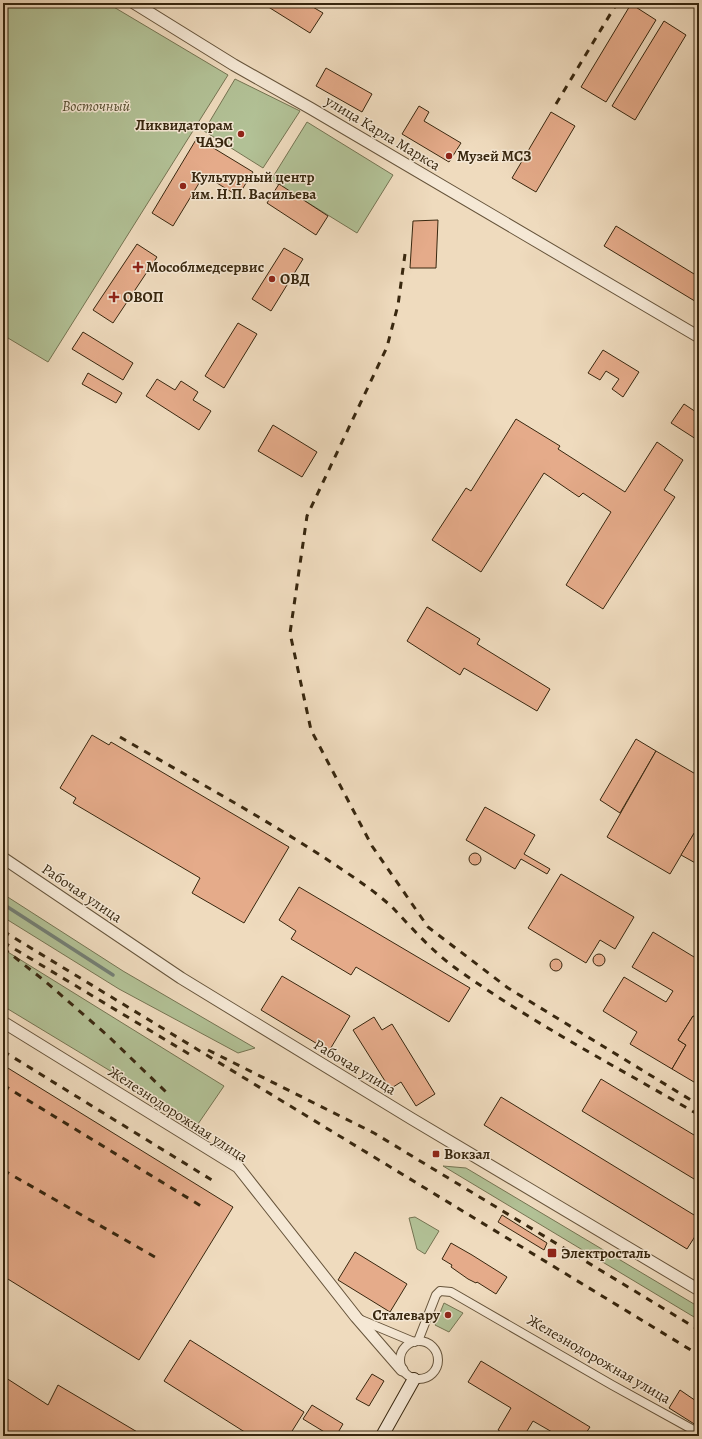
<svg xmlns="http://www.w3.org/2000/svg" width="702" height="1439" font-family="Alegreya,serif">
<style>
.green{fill:#b2c196;stroke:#757452}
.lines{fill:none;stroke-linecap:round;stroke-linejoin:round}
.stream{stroke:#747f75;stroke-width:3.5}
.building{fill:#e5ab8a;stroke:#38270f}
.minor-casing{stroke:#66543b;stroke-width:10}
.tertiary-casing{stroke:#66543b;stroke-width:13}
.secondary-casing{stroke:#38270f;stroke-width:14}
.minor{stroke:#f5e8d5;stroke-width:8}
.tertiary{stroke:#f5e8d5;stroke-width:11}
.secondary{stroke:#f5e8d5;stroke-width:12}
.rail{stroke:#38270f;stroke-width:3;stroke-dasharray:7 7;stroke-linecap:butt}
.poi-dot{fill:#8f2418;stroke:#f5e8d5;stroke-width:1.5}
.labels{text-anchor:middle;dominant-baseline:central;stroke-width:3;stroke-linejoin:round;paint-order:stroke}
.park-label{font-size:15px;font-style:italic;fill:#564e31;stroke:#f5e8d5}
.poi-label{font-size:15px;font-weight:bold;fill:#38270f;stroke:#f5e8d5;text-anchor:start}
.street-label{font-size:15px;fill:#38270f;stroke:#f5e8d5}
</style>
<rect width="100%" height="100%" fill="#efdbbe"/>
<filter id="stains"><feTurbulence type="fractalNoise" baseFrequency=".005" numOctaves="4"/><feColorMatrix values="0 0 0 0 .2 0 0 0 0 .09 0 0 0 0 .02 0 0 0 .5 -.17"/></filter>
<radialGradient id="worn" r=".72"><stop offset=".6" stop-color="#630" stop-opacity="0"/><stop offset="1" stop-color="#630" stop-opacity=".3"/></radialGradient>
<!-- green -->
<g class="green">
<polygon points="3,3 107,3 228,75 48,362 3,335"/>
<polygon points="235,79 300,111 263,168 204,131"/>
<polygon points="307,122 393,175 357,233 271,180"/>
<polygon points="3,894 123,971 255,1048 238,1053 119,989 3,917"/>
<polygon points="3,949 224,1086 198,1124 3,1006"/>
<polygon points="443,1166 466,1168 699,1307 699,1320"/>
<polygon points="415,1217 439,1231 425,1254 417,1249 409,1218"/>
<polygon points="444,1303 463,1313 449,1332 435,1325"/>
</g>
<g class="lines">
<!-- stream -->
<polyline class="stream" points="3,904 113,975"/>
</g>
<!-- building -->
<g class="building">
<polygon points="262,3 306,3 323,13 310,33"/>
<polygon points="631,4 656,20 606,102 581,87"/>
<polygon points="664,21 686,35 635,120 612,106"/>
<polygon points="326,68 372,94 362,112 316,86"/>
<polygon points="419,106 429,112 424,121 461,143 449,162 402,134"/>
<polygon points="551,112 575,126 536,192 512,178"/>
<polygon points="197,138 253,172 238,196 204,175 173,226 152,213"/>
<polygon points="279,184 328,216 316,235 267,203"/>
<polygon points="438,220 436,268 410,268 413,221"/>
<polygon points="616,226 699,277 698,303 604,246"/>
<polygon points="137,244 157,257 113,323 93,310"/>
<polygon points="284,248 303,259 271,311 252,299"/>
<polygon points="238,323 257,334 224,388 205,376"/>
<polygon points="83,332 133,363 123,380 72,349"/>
<polygon points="603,350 639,372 623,397 612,389 619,379 606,371 600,380 588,373"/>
<polygon points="88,373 122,393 116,403 82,384"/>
<polygon points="157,379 175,390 181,381 198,392 193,400 211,411 199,430 146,396"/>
<polygon points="684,404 699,414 699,441 671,423"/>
<polygon points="516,419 560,446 558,449 625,492 657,442 683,460 664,490 675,497 603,609 566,585 611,512 583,493 579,497 544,473 481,572 432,540 466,488 471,491"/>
<polygon points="273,425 317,452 302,477 258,451"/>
<polygon points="427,607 480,639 477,644 550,689 537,711 464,668 460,675 407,641"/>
<polygon points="92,735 109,745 111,742 289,847 244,923 192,893 200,878 73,803 76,798 60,788"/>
<polygon points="636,739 656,751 620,813 600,800"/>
<polygon points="656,751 699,776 699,825 670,874 607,837"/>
<polygon points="485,807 535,835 524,854 550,869 547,874 521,859 515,869 466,840"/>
<polygon points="699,825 699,865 681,855"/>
<circle cx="475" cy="859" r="6"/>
<polygon points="561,874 634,917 615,949 600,940 586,963 528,928"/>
<polygon points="299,887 470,988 449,1022 356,967 351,975 291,939 296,931 279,920"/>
<polygon points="653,932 699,960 699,1015 697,1018 693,1016 678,1040 686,1045 672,1069 630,1044 637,1032 603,1011 624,977 666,1002 673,991 632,967"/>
<circle cx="599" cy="960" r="6"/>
<circle cx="556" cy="965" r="6"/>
<polygon points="282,976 350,1016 329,1051 261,1010"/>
<polygon points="699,1015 699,1085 672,1069 686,1045 678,1040 693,1016 697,1018"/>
<polygon points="374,1017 382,1030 392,1024 435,1094 416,1106 401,1082 390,1089 353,1030"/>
<polygon points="3,1065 233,1207 139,1360 3,1276"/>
<polygon points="601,1079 699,1138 699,1182 582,1111"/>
<polygon points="501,1097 699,1218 699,1230 687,1249 484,1125"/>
<polygon points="502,1215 547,1243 544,1250 498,1222"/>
<polygon points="451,1243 472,1255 507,1277 496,1294 477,1282 476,1283 468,1279 451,1267 452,1265 442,1259"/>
<polygon points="355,1252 407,1284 390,1312 338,1280"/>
<polygon points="190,1340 304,1412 289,1436 251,1436 164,1381"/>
<polygon points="481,1361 590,1427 584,1436 559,1436 533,1421 524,1436 508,1436 498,1430 511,1408 468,1382"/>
<polygon points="372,1374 384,1381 369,1406 356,1399"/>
<polygon points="3,1376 48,1405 58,1385 144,1436 3,1436"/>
<polygon points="680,1390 699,1403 699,1427 669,1408"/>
<polygon points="312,1405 343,1424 336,1436 331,1436 303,1419"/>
</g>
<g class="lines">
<!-- minor casing -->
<g class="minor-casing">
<g id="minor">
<polyline points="359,1319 414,1342"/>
<polyline points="418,1341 436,1295 440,1291 451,1292 612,1385 699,1433"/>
<circle cx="419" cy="1360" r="19"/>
</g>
</g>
<!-- tertiary casing -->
<g class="tertiary-casing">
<g id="tertiary">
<polyline points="134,3 234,65 310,108 699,337"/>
<polyline points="3,858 181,978 412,1119 699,1290"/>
<polyline points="3,1022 238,1167 356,1317 402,1370"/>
</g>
</g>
<!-- secondary casing -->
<g class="secondary-casing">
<polyline id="secondary" points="382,1436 414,1379"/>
</g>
<!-- minor -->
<use href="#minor" class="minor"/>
<!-- tertiary -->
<use href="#tertiary" class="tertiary"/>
<!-- secondary -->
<use href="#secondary" class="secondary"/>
<!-- rail -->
<g class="rail">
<polyline points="556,104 617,3"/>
<polyline points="405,254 398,305 387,347 307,516 290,633 311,730 372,846 428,927 508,988 699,1105"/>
<path d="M120 737C199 783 281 827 356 879 368 887 381 897 392 907 411 927 432 951 454 967 532 1023 617 1067 699 1115"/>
<polyline points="3,931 699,1355"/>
<polyline points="3,942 194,1057"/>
<polyline points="3,948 46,982 107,1035 166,1092"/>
<polyline points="208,1050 374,1133 699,1330"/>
<polyline points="3,1051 215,1182"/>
<polyline points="3,1085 201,1206"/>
<polyline points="3,1170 155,1257"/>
</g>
</g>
<!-- markers -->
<g class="poi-dot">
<circle cx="241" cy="134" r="4"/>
<circle cx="449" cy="156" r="4"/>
<circle cx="183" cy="186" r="4"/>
<path d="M136 261h4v4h4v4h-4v4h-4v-4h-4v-4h4z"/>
<circle cx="272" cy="279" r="4"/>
<path d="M112 291h4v4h4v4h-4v4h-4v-4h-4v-4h4z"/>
<rect x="432" y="1150" width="8" height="8" rx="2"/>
<rect x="547" y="1248" width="10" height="10" rx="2"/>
<circle cx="448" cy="1315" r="4"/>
</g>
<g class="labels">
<!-- park labels -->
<g class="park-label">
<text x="96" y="106">Восточный</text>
</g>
<!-- poi labels -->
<g class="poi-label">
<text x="233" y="125" text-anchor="end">Ликвидаторам<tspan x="233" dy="17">ЧАЭС</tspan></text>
<text x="457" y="156">Музей МСЗ</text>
<text x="191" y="177">Культурный центр<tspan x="191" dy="17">им. Н.П. Васильева</tspan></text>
<text x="146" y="267">Мособлмедсервис</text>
<text x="280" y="279">ОВД</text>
<text x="123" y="297">ОВОП</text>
<text x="444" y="1154">Вокзал</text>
<text x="561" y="1253">Электросталь</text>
<text x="440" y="1315" text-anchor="end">Сталевару</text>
</g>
<!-- street labels -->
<g class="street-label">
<text transform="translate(383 133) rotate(31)">улица Карла Маркса</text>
<text transform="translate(82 893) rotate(34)">Рабочая улица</text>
<text transform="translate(355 1067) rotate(31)">Рабочая улица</text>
<text transform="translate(178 1114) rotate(33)">Железнодорожная улица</text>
<text transform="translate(599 1359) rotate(30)">Железнодорожная улица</text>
</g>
</g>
<!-- margin -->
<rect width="702" height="1439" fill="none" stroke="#efdbbe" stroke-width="16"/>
<rect x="4" y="4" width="694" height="1431" fill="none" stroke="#38270f" stroke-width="2"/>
<rect x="8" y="8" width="686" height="1423" fill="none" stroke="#38270f"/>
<rect width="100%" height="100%" filter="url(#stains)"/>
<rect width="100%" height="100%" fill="url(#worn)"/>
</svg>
